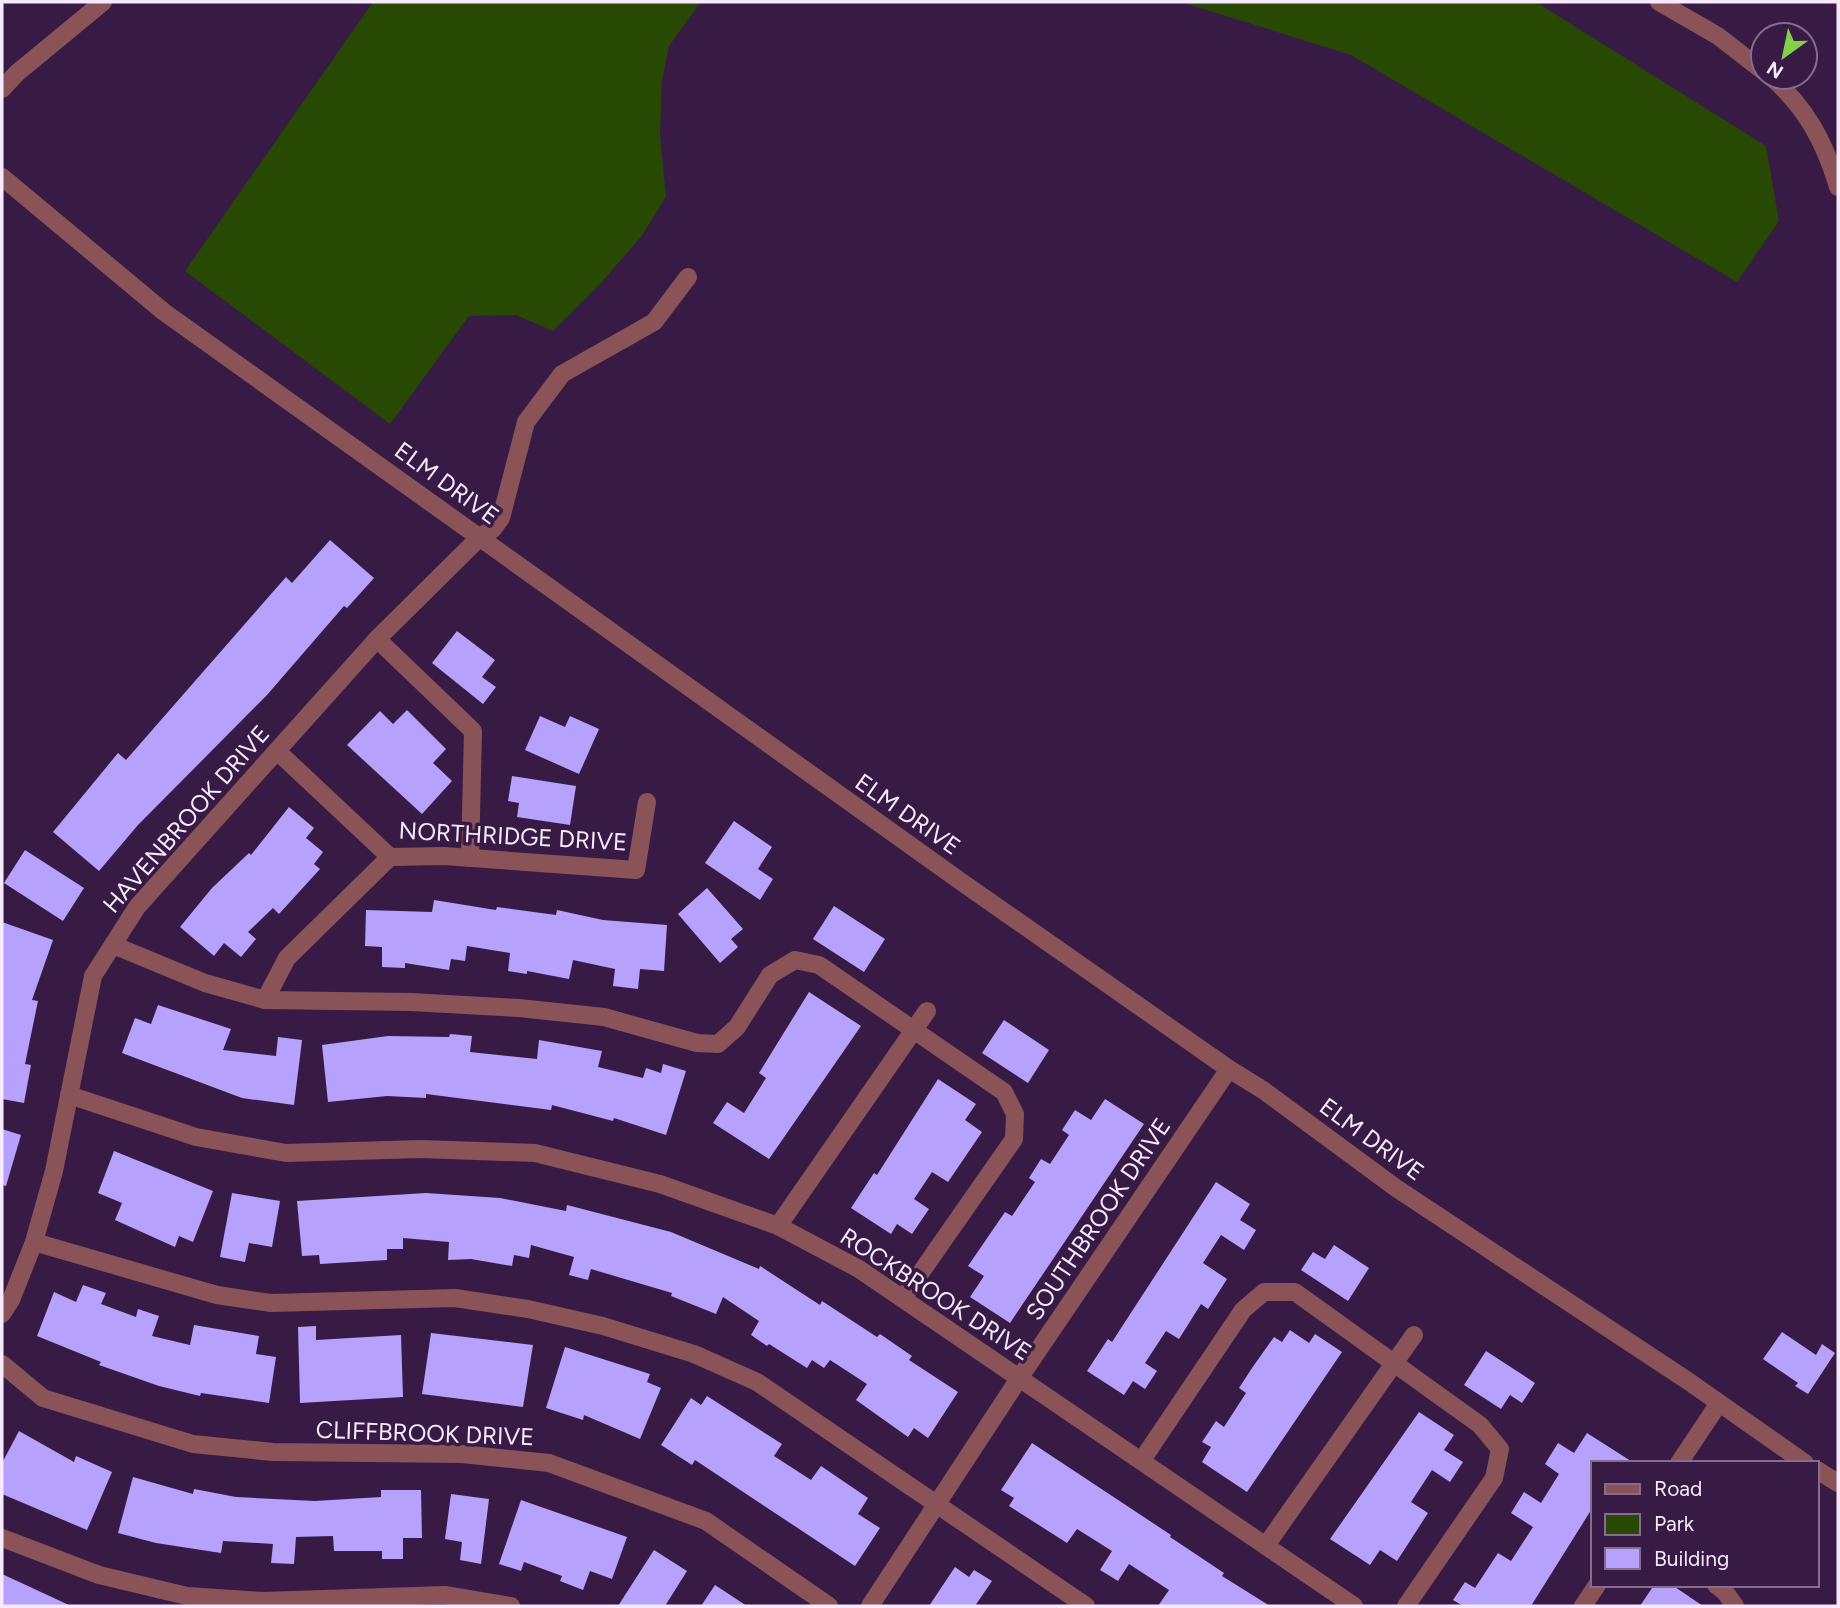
<svg xmlns="http://www.w3.org/2000/svg" width="1840" height="1608" font-family="Figtree,sans-serif">
<style>
.green{fill:#274903}
.building{fill:#b6a1fc}
.lines{fill:none;stroke-linecap:round;stroke-linejoin:round}
.minor{stroke:#895358;stroke-width:18}
.labels{text-anchor:middle;dominant-baseline:central;stroke-width:7;stroke-linejoin:round;paint-order:stroke}
.street-label{font-size:24px;fill:#f7e9fe;stroke:#371b45}
</style>
<rect width="100%" height="100%" fill="#371b45"/>
<!-- green -->
<g class="green">
<polygon points="373,2 701,2 669,46 662,81 660,134 666,197 641,237 599,285 553,331 516,315 469,316 390,424 185,271"/>
<polygon points="1181,2 1536,2 1766,146 1779,221 1737,282 1351,55"/>
</g>
<!-- building -->
<g class="building">
<polygon points="330,540 374,578 347,608 344,606 267,695 138,825 99,871 53,832 118,753 126,760 286,577 292,583"/>
<polygon points="457,631 495,660 482,677 496,687 483,704 432,663"/>
<polygon points="407,710 446,749 433,763 452,781 422,814 347,745 380,711 393,724"/>
<polygon points="540,716 565,727 570,716 599,729 579,774 525,750"/>
<polygon points="512,776 576,786 570,825 517,817 519,803 508,801"/>
<polygon points="289,807 314,828 306,838 323,852 314,864 320,869 279,914 273,908 248,932 256,939 241,957 224,943 214,956 180,927 212,888 249,853 251,855"/>
<polygon points="734,821 772,847 758,869 773,879 760,900 705,863"/>
<polygon points="25,850 84,888 63,921 4,883"/>
<polygon points="707,888 743,929 731,939 738,947 720,963 678,914"/>
<polygon points="434,900 496,910 497,907 556,915 557,910 603,920 667,925 664,971 640,969 638,989 613,986 615,969 573,960 569,979 527,971 527,974 508,971 510,953 467,946 465,961 451,959 449,970 405,963 405,968 382,967 382,947 365,946 366,910 432,912"/>
<polygon points="834,906 885,939 864,972 813,939"/>
<polygon points="2,922 53,940 32,1000 38,1001 25,1064 31,1065 24,1103 2,1099"/>
<polygon points="809,992 861,1026 769,1159 713,1123 727,1102 744,1113 766,1078 759,1073"/>
<polygon points="158,1005 231,1029 223,1050 276,1056 278,1037 302,1040 294,1105 242,1098 122,1053 135,1018 151,1024"/>
<polygon points="1004,1020 1049,1050 1028,1083 982,1053"/>
<polygon points="450,1034 472,1036 470,1052 537,1059 539,1040 602,1051 598,1067 643,1078 646,1068 661,1073 663,1064 686,1071 666,1135 614,1118 613,1121 552,1105 551,1110 426,1094 426,1098 387,1096 328,1102 322,1045 388,1036 449,1037"/>
<polygon points="938,1079 976,1104 965,1120 982,1132 948,1182 932,1172 914,1199 929,1209 912,1234 897,1224 891,1234 851,1208 874,1173 877,1175"/>
<polygon points="1105,1099 1144,1124 1010,1323 970,1297 984,1276 968,1266 1005,1212 1012,1216 1035,1182 1029,1178 1041,1159 1050,1164 1069,1135 1062,1130 1075,1110 1091,1120"/>
<polygon points="2,1129 21,1135 6,1186 2,1185"/>
<polygon points="114,1151 213,1191 193,1242 179,1236 175,1247 115,1220 122,1203 98,1193"/>
<polygon points="1216,1182 1250,1204 1240,1220 1256,1230 1244,1250 1221,1235 1203,1263 1227,1279 1208,1309 1201,1304 1179,1339 1166,1331 1145,1363 1157,1371 1145,1389 1133,1381 1124,1395 1087,1371 1108,1339 1112,1342"/>
<polygon points="232,1193 280,1201 272,1247 249,1243 245,1262 220,1257"/>
<polygon points="426,1193 500,1198 566,1211 567,1205 671,1232 759,1269 760,1266 820,1305 822,1301 877,1337 880,1334 912,1356 909,1360 958,1392 928,1438 914,1428 908,1437 856,1400 867,1384 830,1360 824,1368 812,1360 807,1368 769,1344 767,1346 751,1335 759,1321 723,1297 716,1314 671,1296 672,1293 591,1269 588,1280 569,1275 574,1257 531,1245 529,1258 514,1255 512,1266 471,1259 448,1260 449,1242 403,1238 403,1249 387,1249 387,1260 320,1264 319,1255 302,1256 297,1201"/>
<polygon points="1334,1245 1369,1268 1348,1301 1301,1270 1313,1252 1325,1259"/>
<polygon points="83,1285 106,1293 101,1304 136,1317 138,1309 159,1316 152,1336 190,1345 194,1325 259,1336 256,1354 276,1357 269,1403 201,1393 200,1396 159,1386 99,1365 101,1362 37,1336 54,1292 76,1302"/>
<polygon points="316,1326 316,1340 401,1335 403,1397 300,1403 298,1327"/>
<polygon points="1290,1330 1309,1343 1315,1334 1342,1352 1247,1492 1202,1462 1211,1447 1202,1442 1216,1421 1224,1427 1246,1393 1239,1388 1252,1368 1274,1337 1282,1342"/>
<polygon points="1782,1332 1816,1355 1822,1344 1835,1353 1808,1394 1795,1386 1798,1383 1763,1359"/>
<polygon points="431,1333 533,1345 523,1407 422,1394"/>
<polygon points="565,1347 650,1374 647,1382 661,1388 640,1439 584,1415 583,1420 546,1408"/>
<polygon points="1486,1351 1535,1383 1522,1403 1510,1395 1501,1409 1464,1385"/>
<polygon points="707,1396 782,1444 774,1456 811,1480 821,1466 868,1498 858,1514 880,1528 855,1566 695,1460 692,1465 661,1445 691,1398 701,1405"/>
<polygon points="1419,1412 1454,1435 1444,1450 1463,1462 1450,1482 1432,1470 1411,1502 1428,1513 1397,1561 1380,1550 1370,1565 1330,1539"/>
<polygon points="19,1431 74,1462 76,1456 112,1472 87,1530 2,1494 2,1463"/>
<polygon points="1587,1433 1634,1463 1593,1463 1593,1507 1531,1606 1463,1606 1453,1600 1465,1582 1475,1588 1498,1553 1511,1561 1533,1527 1511,1513 1524,1492 1541,1503 1559,1474 1545,1464 1558,1443 1574,1453"/>
<polygon points="1032,1443 1171,1535 1170,1537 1224,1573 1222,1576 1270,1606 1158,1606 1169,1590 1129,1564 1118,1581 1100,1570 1112,1551 1077,1529 1067,1543 1009,1506 1014,1498 1001,1490"/>
<polygon points="133,1477 193,1494 194,1489 236,1497 315,1501 381,1497 381,1490 421,1490 422,1538 403,1538 403,1559 382,1559 382,1551 334,1551 333,1536 296,1537 294,1564 271,1563 273,1544 223,1541 221,1553 156,1543 118,1533"/>
<polygon points="451,1494 489,1499 481,1564 460,1560 462,1542 445,1539"/>
<polygon points="521,1500 627,1537 612,1579 590,1571 583,1590 560,1581 562,1576 524,1562 521,1571 499,1564"/>
<polygon points="654,1550 687,1571 665,1606 618,1606"/>
<polygon points="955,1567 969,1577 974,1570 992,1581 975,1606 929,1606"/>
<polygon points="2,1574 71,1606 2,1606"/>
<polygon points="715,1585 747,1606 701,1606"/>
<polygon points="1654,1585 1672,1585 1703,1606 1640,1606"/>
</g>
<g class="lines">
<!-- minor -->
<g class="minor">
<polyline points="1659,2 1718,36 1763,71"/>
<path d="M1771 77C1806 107 1825 143 1838 187"/>
<polyline points="2,89 17,73 103,2"/>
<polyline points="2,177 164,312 963,883 1229,1069 1263,1090 1396,1188 1688,1381 1805,1463"/>
<polyline points="377,639 473,731 470,858"/>
<polyline points="277,751 390,857 444,856 636,870 647,802"/>
<polyline points="113,945 205,983 265,1000 411,1002 519,1008 604,1017 697,1043 718,1044 737,1027 770,975 795,960 819,965 1004,1092 1015,1114 1014,1139 903,1298"/>
<polyline points="265,1000 287,958 390,857"/>
<polyline points="69,1095 196,1137 286,1153 421,1149 535,1153 660,1184 778,1226 859,1269 1354,1606"/>
<polyline points="778,1226 927,1011"/>
<polyline points="34,1242 217,1295 271,1303 455,1298 528,1309 603,1326 694,1354 757,1382 1086,1606"/>
<polyline points="2,1314 11,1300 34,1242 54,1171 93,976 137,907 377,639 480,537 493,529 501,518 526,422 562,374 654,322 688,277"/>
<polyline points="2,1364 43,1398 193,1444 273,1452 462,1454 549,1463 706,1521 829,1606"/>
<polyline points="1142,1460 1243,1310 1264,1292 1295,1292 1480,1425 1500,1449 1494,1478 1406,1606"/>
<polyline points="1679,1463 1719,1403"/>
<polyline points="1817,1470 1838,1483"/>
<polyline points="2,1538 99,1575 187,1596 263,1601 445,1595 511,1606"/>
<polyline points="1267,1544 1414,1335"/>
<polyline points="1716,1585 1725,1592 1735,1606"/>
<polyline points="870,1606 1020,1377 1229,1069"/>
<polyline points="1583,1606 1597,1585"/>
</g>
</g>
<g class="labels">
<!-- street labels -->
<g class="street-label">
<text transform="translate(447 483) rotate(36)">ELM DRIVE</text>
<text transform="translate(908 814) rotate(35)">ELM DRIVE</text>
<text transform="translate(186 819) rotate(-49)">HAVENBROOK DRIVE</text>
<text transform="translate(513 836) rotate(3)">NORTHRIDGE DRIVE</text>
<text transform="translate(1372 1139) rotate(36)">ELM DRIVE</text>
<text transform="translate(1098 1219) rotate(-56)">SOUTHBROOK DRIVE</text>
<text transform="translate(936 1294) rotate(33)">ROCKBROOK DRIVE</text>
<text transform="translate(425 1433) rotate(2)">CLIFFBROOK DRIVE</text>
</g>
</g>
<!-- border -->
<rect width="1840" height="1608" fill="none" stroke="#f7e9fe" stroke-width="7"/>
<!-- legend -->
<rect x="1591" y="1461" width="228" height="126" fill="#371b45" stroke="#846d8f" stroke-width="2"/>
<rect x="1605" y="1484" width="35" height="10" fill="#895358" stroke="#846d8f" stroke-width="2"/>
<text x="1654" y="1496" font-size="21" fill="#f7e9fe">Road</text>
<rect x="1605" y="1514" width="35" height="21" fill="#274903" stroke="#846d8f" stroke-width="2"/>
<text x="1654" y="1531" font-size="21" fill="#f7e9fe">Park</text>
<rect x="1605" y="1548" width="35" height="21" fill="#b6a1fc" stroke="#846d8f" stroke-width="2"/>
<text x="1654" y="1566" font-size="21" fill="#f7e9fe">Building</text>
<!-- north arrow -->
<g transform="translate(1784 56) rotate(213)"><circle r="33" fill="#371b45" stroke="#846d8f" stroke-width="2"/>
<path d="M0-5L12 26L0 18L-12 26Z" fill="#86cf4b"/>
<text y="-10" font-size="19" font-weight="bold" text-anchor="middle" fill="#f7e9fe">N</text>
</g>
</svg>
